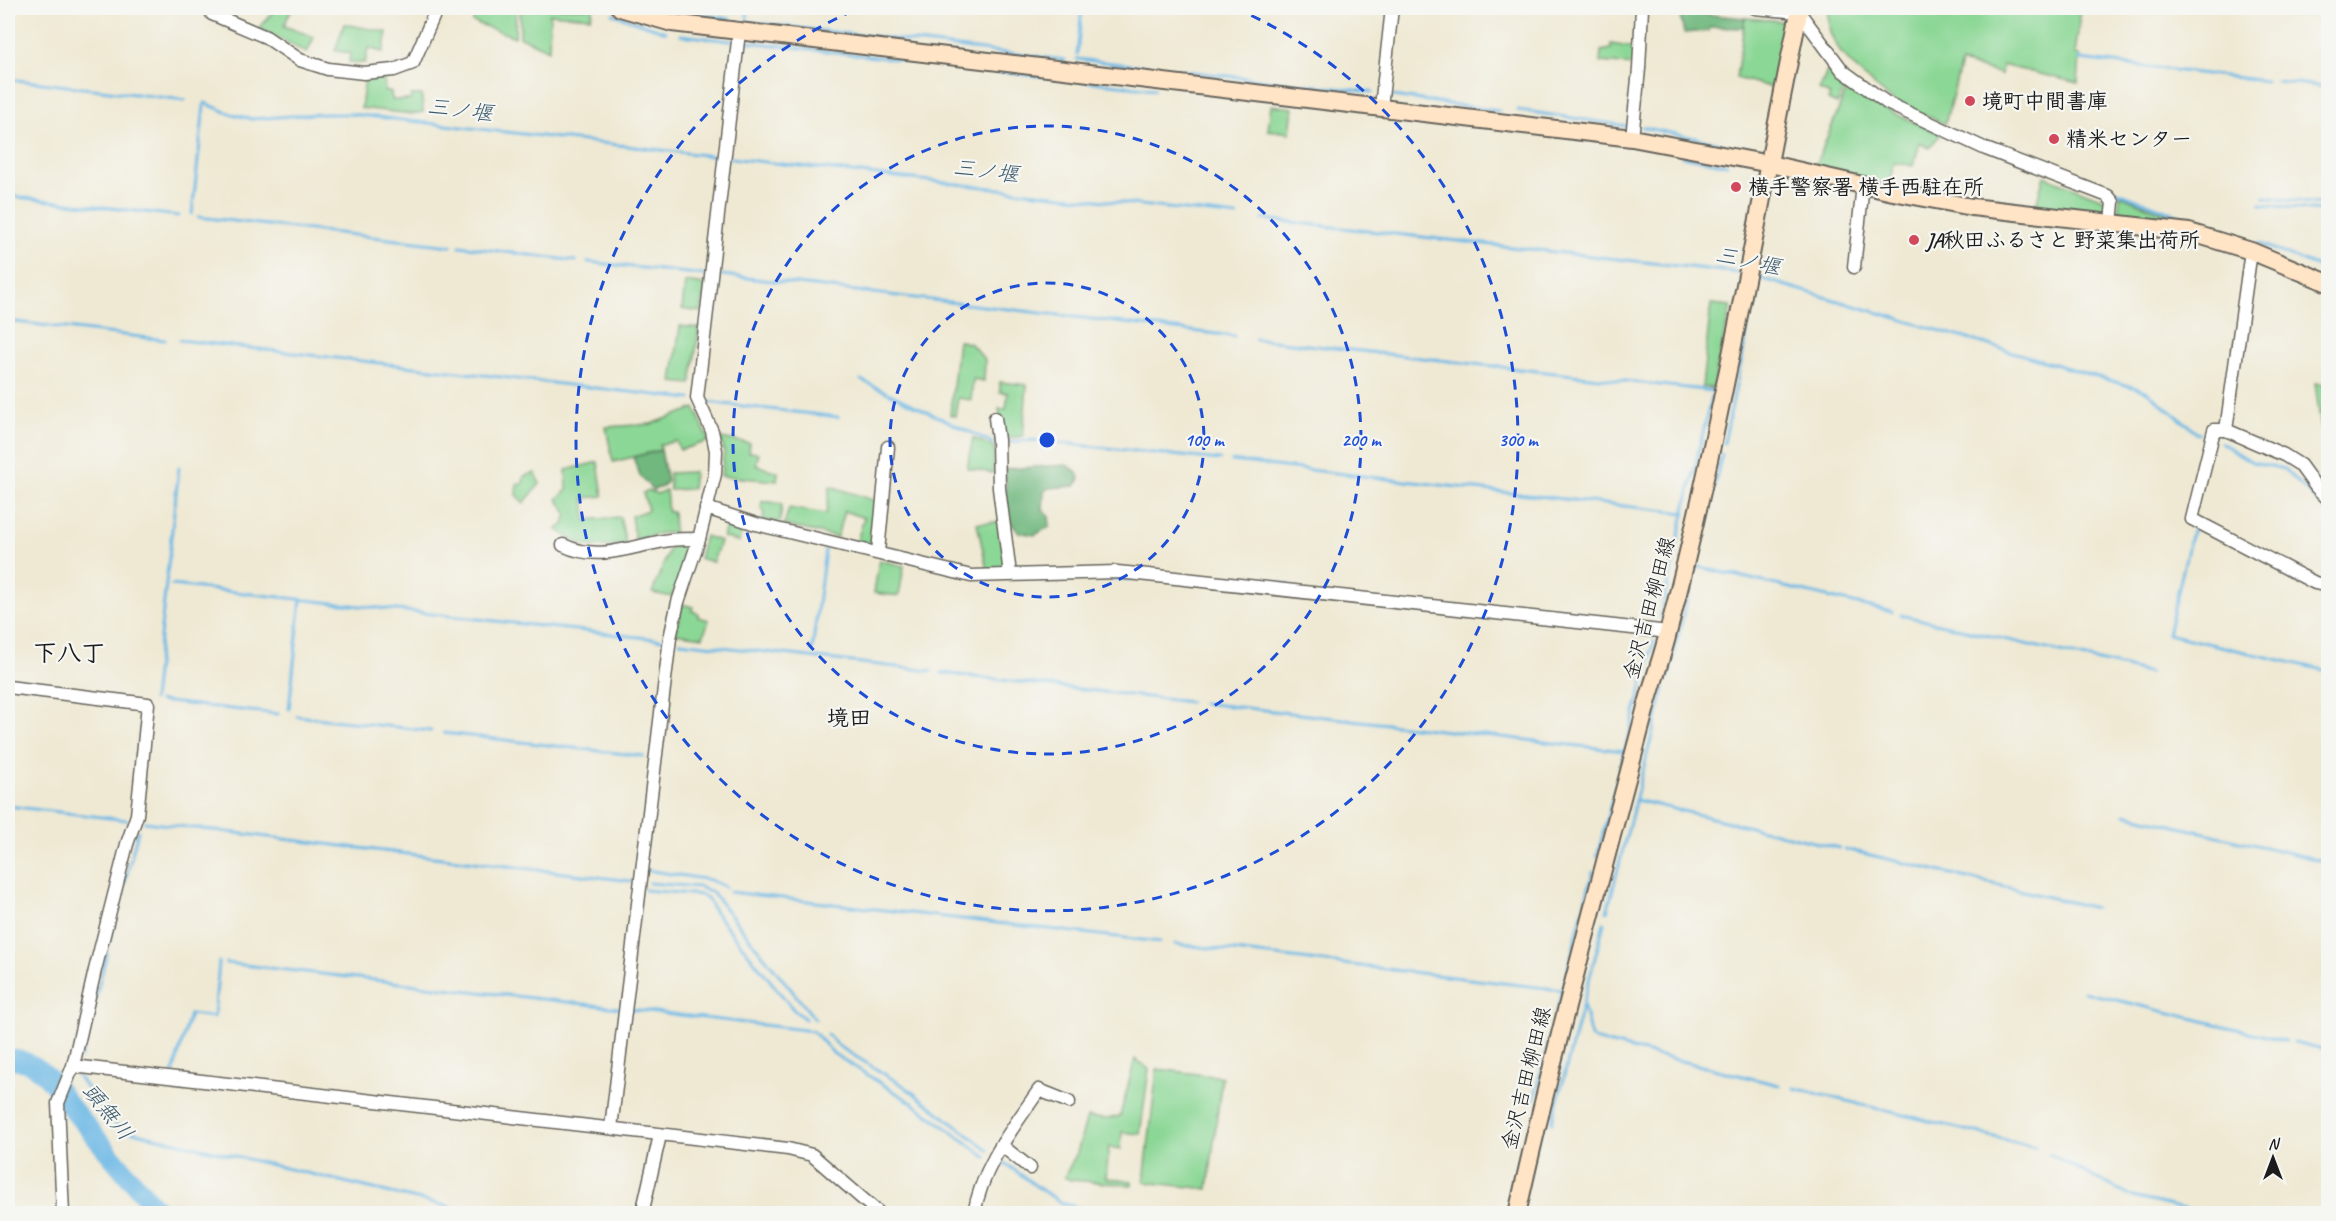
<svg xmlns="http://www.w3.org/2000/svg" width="2336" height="1221" font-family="Caveat,'Klee One',sans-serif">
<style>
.green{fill:#8bd795;stroke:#547a58;stroke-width:1.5}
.forest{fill:#70b87e;stroke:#466a4d;stroke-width:1.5}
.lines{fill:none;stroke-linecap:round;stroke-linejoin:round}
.stream{stroke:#6cb8e5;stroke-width:3}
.river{stroke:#6cb8e5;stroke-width:20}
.street-casing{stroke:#66645c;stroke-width:15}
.secondary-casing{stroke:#66645c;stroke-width:20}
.street{stroke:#fff;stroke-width:12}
.secondary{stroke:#ffe4c6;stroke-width:16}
.ring{fill:none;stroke:#1d4ed8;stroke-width:3;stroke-dasharray:10 8}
.poi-dot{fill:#d1495b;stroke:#f6f6f2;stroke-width:2}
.labels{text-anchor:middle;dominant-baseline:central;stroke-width:4.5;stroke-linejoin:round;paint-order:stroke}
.poi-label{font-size:21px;font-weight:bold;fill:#1c1c1c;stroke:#f6f6f2;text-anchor:start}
.street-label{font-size:21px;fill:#1c1c1c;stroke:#f6f6f2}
.water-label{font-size:22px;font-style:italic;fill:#3c5a6c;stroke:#f6f6f2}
.neighbourhood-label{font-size:22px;font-weight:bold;fill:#1c1c1c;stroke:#f6f6f2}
.quarter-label{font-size:24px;font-weight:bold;fill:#1c1c1c;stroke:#f6f6f2}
.centre{fill:#1d4ed8;stroke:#f6f6f2;stroke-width:3}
.ring-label{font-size:18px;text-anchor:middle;font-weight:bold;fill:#1d4ed8;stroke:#f6f6f2;stroke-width:4.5;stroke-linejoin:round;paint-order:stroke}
</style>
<rect width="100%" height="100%" fill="#f6f6f2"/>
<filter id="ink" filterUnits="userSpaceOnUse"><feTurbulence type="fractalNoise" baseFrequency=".0167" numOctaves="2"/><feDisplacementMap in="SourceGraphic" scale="12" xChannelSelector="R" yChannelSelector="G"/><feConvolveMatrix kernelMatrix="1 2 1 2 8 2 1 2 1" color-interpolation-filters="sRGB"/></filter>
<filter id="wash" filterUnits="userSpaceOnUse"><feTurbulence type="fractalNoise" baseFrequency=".008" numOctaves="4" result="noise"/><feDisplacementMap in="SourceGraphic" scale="24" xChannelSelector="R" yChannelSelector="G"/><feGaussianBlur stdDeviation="1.35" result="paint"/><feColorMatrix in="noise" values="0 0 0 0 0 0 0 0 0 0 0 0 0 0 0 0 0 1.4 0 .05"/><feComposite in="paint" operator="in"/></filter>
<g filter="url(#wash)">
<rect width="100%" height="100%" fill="#efe9d3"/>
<!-- green -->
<g class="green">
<polygon points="276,8 292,8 284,26 314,37 307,53 259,28"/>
<polygon points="474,8 516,8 515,37 473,22"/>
<polygon points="520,8 593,8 591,17 550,14 549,50 520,37"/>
<polygon points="1827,8 2081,8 2075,55 2080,56 2078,83 2002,65 2001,74 1961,63 1945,124 1893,101 1862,75 1841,53 1830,33"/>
<polygon points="1745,18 1781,21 1787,31 1774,88 1736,78"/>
<polygon points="344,24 387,32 383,52 368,48 365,63 349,62 350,53 335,51"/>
<polygon points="1611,44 1635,48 1634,65 1600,62 1601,51 1611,49"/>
<polygon points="1829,67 1847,83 1837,104 1828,100 1830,95 1819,90"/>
<polygon points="365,78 384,79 385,92 391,92 392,100 411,100 411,95 422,95 423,112 411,114 361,108"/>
<polygon points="1849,84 1891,112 1941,134 1929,148 1920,143 1913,166 1893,163 1890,185 1815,167"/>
<polygon points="1271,105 1293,108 1290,133 1268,130"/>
<polygon points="2044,176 2108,201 2104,215 2035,209"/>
<polygon points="2120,195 2180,219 2118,214"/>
<polygon points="685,282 705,285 701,312 682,309"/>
<polygon points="1711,304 1731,306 1713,388 1702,387"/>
<polygon points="680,326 699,328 691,384 672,382"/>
<polygon points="958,340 971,344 985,360 984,381 973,379 971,400 958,398 955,416 950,415"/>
<polygon points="1000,382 1027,385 1023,436 1004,439 999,409 1006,409 1008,393 1000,392"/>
<polygon points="2315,383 2328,385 2328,429 2321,428"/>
<polygon points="695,408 709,441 680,450 676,441 660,445 661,450 613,462 606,427 651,424"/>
<polygon points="721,438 750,443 749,452 759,453 756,465 778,472 777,481 721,476 724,452"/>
<polygon points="973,438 994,447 993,473 967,468"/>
<path d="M598 462 603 496 584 498 586 520 620 517 626 544C591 548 585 550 556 529L564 525 567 513 557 499 567 490 566 470Z"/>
<polygon points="694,472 692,489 670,490 669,473"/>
<polygon points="535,473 540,484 524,503 516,495 517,484 523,484 524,476"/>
<polygon points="830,486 876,501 871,544 857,541 864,518 844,511 837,537 784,525 789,508 826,514"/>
<polygon points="648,490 657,494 666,490 668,512 673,512 674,533 661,533 635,540 631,516 648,510 643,493"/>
<polygon points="762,501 782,504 780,522 763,520 764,510 761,509"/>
<polygon points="727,522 743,527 739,542 723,537"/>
<polygon points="999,522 1006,569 987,570 977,523"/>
<polygon points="705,536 720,541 713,562 699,558"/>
<polygon points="692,545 672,597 652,593 670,547"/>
<polygon points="879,560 904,566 899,596 874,593"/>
<polygon points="682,604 693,607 692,611 698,613 698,617 709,620 703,637 675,633"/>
<polygon points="1135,1059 1149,1069 1140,1134 1122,1132 1121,1149 1109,1147 1106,1178 1132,1181 1132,1185 1070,1180 1064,1177 1077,1153 1087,1117 1107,1119 1120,1116"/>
<polygon points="1157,1069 1222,1077 1208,1189 1144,1182"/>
</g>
<!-- forest -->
<g class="forest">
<polygon points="1679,12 1745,18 1743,28 1710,27 1709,31 1684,33"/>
<polygon points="661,450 667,482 662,487 653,490 640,476 633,457"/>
<polygon points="1066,465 1076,471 1080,479 1075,486 1048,488 1044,492 1043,510 1049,516 1050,526 1035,535 1018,532 1007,517 1005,469"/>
</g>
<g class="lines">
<!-- stream -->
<g class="stream">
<polyline points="656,8 730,19"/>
<polyline points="613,14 666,32"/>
<polyline points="747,18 748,8"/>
<polyline points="750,22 1065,60"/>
<polyline points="681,35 731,41"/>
<polyline points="749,42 986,70"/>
<polyline points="1077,54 1082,8"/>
<polyline points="1077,59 1372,92"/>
<polyline points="2080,59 2266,81"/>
<polyline points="992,71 1155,89"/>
<polyline points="8,79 185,100"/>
<polyline points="2277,81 2328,87"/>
<polyline points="1393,96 1499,111"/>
<polyline points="205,103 231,114 252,119 316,114 351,114 713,156"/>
<polyline points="1518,110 1627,126"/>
<polyline points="1642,127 1724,144"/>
<polyline points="1682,156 1727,165"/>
<polyline points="730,158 1237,216"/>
<polyline points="2069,173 2246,241"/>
<polyline points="8,196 179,216"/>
<polyline points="2265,197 2328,205"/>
<polyline points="2261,204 2328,212"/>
<polyline points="192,214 204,106"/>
<polyline points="198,217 451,246"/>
<polyline points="1263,219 1741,273"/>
<polyline points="2258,243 2328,271"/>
<polyline points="460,246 576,261"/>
<polyline points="588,262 705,275"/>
<polyline points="722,275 1234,336"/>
<polyline points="1753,276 2146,391 2199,434"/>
<polyline points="8,321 165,340"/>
<polyline points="1255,339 1713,391"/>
<polyline points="180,340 691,399"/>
<polyline points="861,380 993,443"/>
<polyline points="707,402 838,417"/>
<polyline points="2220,442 2252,462 2284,469 2319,503 2328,508"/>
<polyline points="1004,443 1031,440 1220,460"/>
<polyline points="1724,443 1748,329"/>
<polyline points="1232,461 1685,513"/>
<polyline points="2193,527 2168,634 2328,671"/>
<polyline points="1695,566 1892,612"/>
<polyline points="1221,577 1288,584"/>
<polyline points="1102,578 1131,579"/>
<polyline points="172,585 665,640"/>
<polyline points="1901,615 2150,673"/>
<polyline points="1660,617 1711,398"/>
<polyline points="680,642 931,671"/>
<polyline points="812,651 825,550"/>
<polyline points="942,673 1190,702"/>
<polyline points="1668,678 1722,454"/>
<polyline points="153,700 179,467"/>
<polyline points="159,701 278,714"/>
<polyline points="1203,703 1624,751"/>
<polyline points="289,709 301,599"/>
<polyline points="297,716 431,731"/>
<polyline points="444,733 643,756"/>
<polyline points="1636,800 1839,848"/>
<polyline points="8,806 127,820"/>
<polyline points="2125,814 2328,862"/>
<polyline points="145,822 631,881"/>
<polyline points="1845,849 2095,908"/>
<polyline points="1597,856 1654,641"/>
<polyline points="646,870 710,880 726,887"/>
<polyline points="649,883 699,887 712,892 815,1019"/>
<polyline points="645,890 702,895 708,899 714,911 793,1009 805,1019"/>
<polyline points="730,892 1160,942"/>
<polyline points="1607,912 1664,688"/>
<polyline points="110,941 138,831"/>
<polyline points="1175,944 1562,990"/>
<polyline points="226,963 619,1008"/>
<polyline points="2084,992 2286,1041"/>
<polyline points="1583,1004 1591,1037 1595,1040 1779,1085"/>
<polyline points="630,1009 813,1031 834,1054 914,1104 986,1157"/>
<polyline points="827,1034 840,1047 904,1086 988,1150"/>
<polyline points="2294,1042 2328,1050"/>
<polyline points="81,1058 107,952"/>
<polyline points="173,1073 190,1014 214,1017 219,962"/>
<polyline points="77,1076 120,1129 480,1214"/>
<polyline points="1794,1088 2035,1147"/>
<polyline points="1534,1099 1593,872"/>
<polyline points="1552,1122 1604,923"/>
<polyline points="2049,1154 2133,1197 2205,1214"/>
<polyline points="1002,1161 1043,1191 1062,1203 1098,1214"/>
</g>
<!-- river -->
<path class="river" d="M8 1058C40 1062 49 1077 67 1103L160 1214"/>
</g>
</g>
<g filter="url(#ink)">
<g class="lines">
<!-- street casing -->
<g class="street-casing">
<g id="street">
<polyline points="212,8 212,14 266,37 300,60 328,69 364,73 394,70 413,63 437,8"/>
<polyline points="1755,8 1799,12 1843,71 1887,103 1986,149 2108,196 2113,202 2111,223"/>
<polyline points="1381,107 1392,8"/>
<polyline points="1632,138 1639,69 1642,8"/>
<polyline points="2251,251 2226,430 2214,430 2192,519 2315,583 2328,586"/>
<polyline points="1854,267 1863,185"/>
<polyline points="995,418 998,440 999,488 1010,574"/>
<polyline points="2226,430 2284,455 2300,465 2316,487 2328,499"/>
<polyline points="706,508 756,524 971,576 1117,572 1148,575 1669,632"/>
<path d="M563 545C600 563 633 545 670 540 680 539 690 539 699 539"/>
<polyline points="878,552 888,447"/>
<polyline points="8,687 148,704 137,815 127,844 95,970 73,1066 58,1103 63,1214"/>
<path d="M73 1066C312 1095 550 1123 788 1149L812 1155 880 1214"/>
<polyline points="611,1128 670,638 678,602 699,539 715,474 716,451 712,431 697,398 739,32"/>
<polyline points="1001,1145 1030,1168"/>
<polyline points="642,1214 660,1135"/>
<path d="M974 1214C982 1166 1013 1128 1039 1090L1069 1102"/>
</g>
</g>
<!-- secondary casing -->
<g class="secondary-casing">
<g id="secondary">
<polyline points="620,8 672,23 1632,138 1770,164 1893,192 1972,207 2189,232 2251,251 2328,283"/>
<path d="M1517 1214C1555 1043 1602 875 1646 707 1653 681 1663 655 1669 629 1722 424 1757 215 1800 8"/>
</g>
</g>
<!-- street -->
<use href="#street" class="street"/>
<!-- secondary -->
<use href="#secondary" class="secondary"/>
</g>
</g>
<!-- distance rings -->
<g class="ring">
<circle cx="1047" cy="440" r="157"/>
<circle cx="1047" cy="440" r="314"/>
<path d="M1235 8A471 471 0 1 1 859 8"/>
</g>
<!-- markers -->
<g class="poi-dot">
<circle cx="1970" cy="101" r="6"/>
<circle cx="2054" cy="139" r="6"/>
<circle cx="1736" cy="187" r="6"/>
<circle cx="1914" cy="240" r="6"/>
</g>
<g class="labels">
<!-- poi labels -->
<g class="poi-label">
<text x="1982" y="101">境町中間書庫</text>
<text x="2066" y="139">精米センター</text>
<text x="1748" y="187">横手警察署 横手西駐在所</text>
<text x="1926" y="240">JA秋田ふるさと 野菜集出荷所</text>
</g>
<!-- street labels -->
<g class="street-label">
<text transform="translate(1649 608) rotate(-75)">金沢吉田柳田線</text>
<text transform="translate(1526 1078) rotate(-76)">金沢吉田柳田線</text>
</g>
<!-- water labels -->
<g class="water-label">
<text transform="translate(460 110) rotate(7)">三ノ堰</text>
<text transform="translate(986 171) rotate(7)">三ノ堰</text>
<text transform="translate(1748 261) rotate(12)">三ノ堰</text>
<text transform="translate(108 1112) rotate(51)">頭無川</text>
</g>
<!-- neighbourhood labels -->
<g class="neighbourhood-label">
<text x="849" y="718">境田</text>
</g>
<!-- quarter labels -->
<g class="quarter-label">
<text x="69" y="653">下八丁</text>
</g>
</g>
<circle cx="1047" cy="440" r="9" class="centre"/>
<g class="ring-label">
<text x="1204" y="446">100 m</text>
<text x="1361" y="446">200 m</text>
<text x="1518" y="446">300 m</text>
</g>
<!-- margin -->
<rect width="2336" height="1221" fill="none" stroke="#f6f6f2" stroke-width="30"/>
<!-- north arrow -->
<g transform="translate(2273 1158)" stroke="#f6f6f2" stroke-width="4.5" paint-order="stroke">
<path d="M0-4.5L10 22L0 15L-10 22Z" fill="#1c1c1c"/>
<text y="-9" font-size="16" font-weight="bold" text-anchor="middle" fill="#1c1c1c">N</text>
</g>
</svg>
